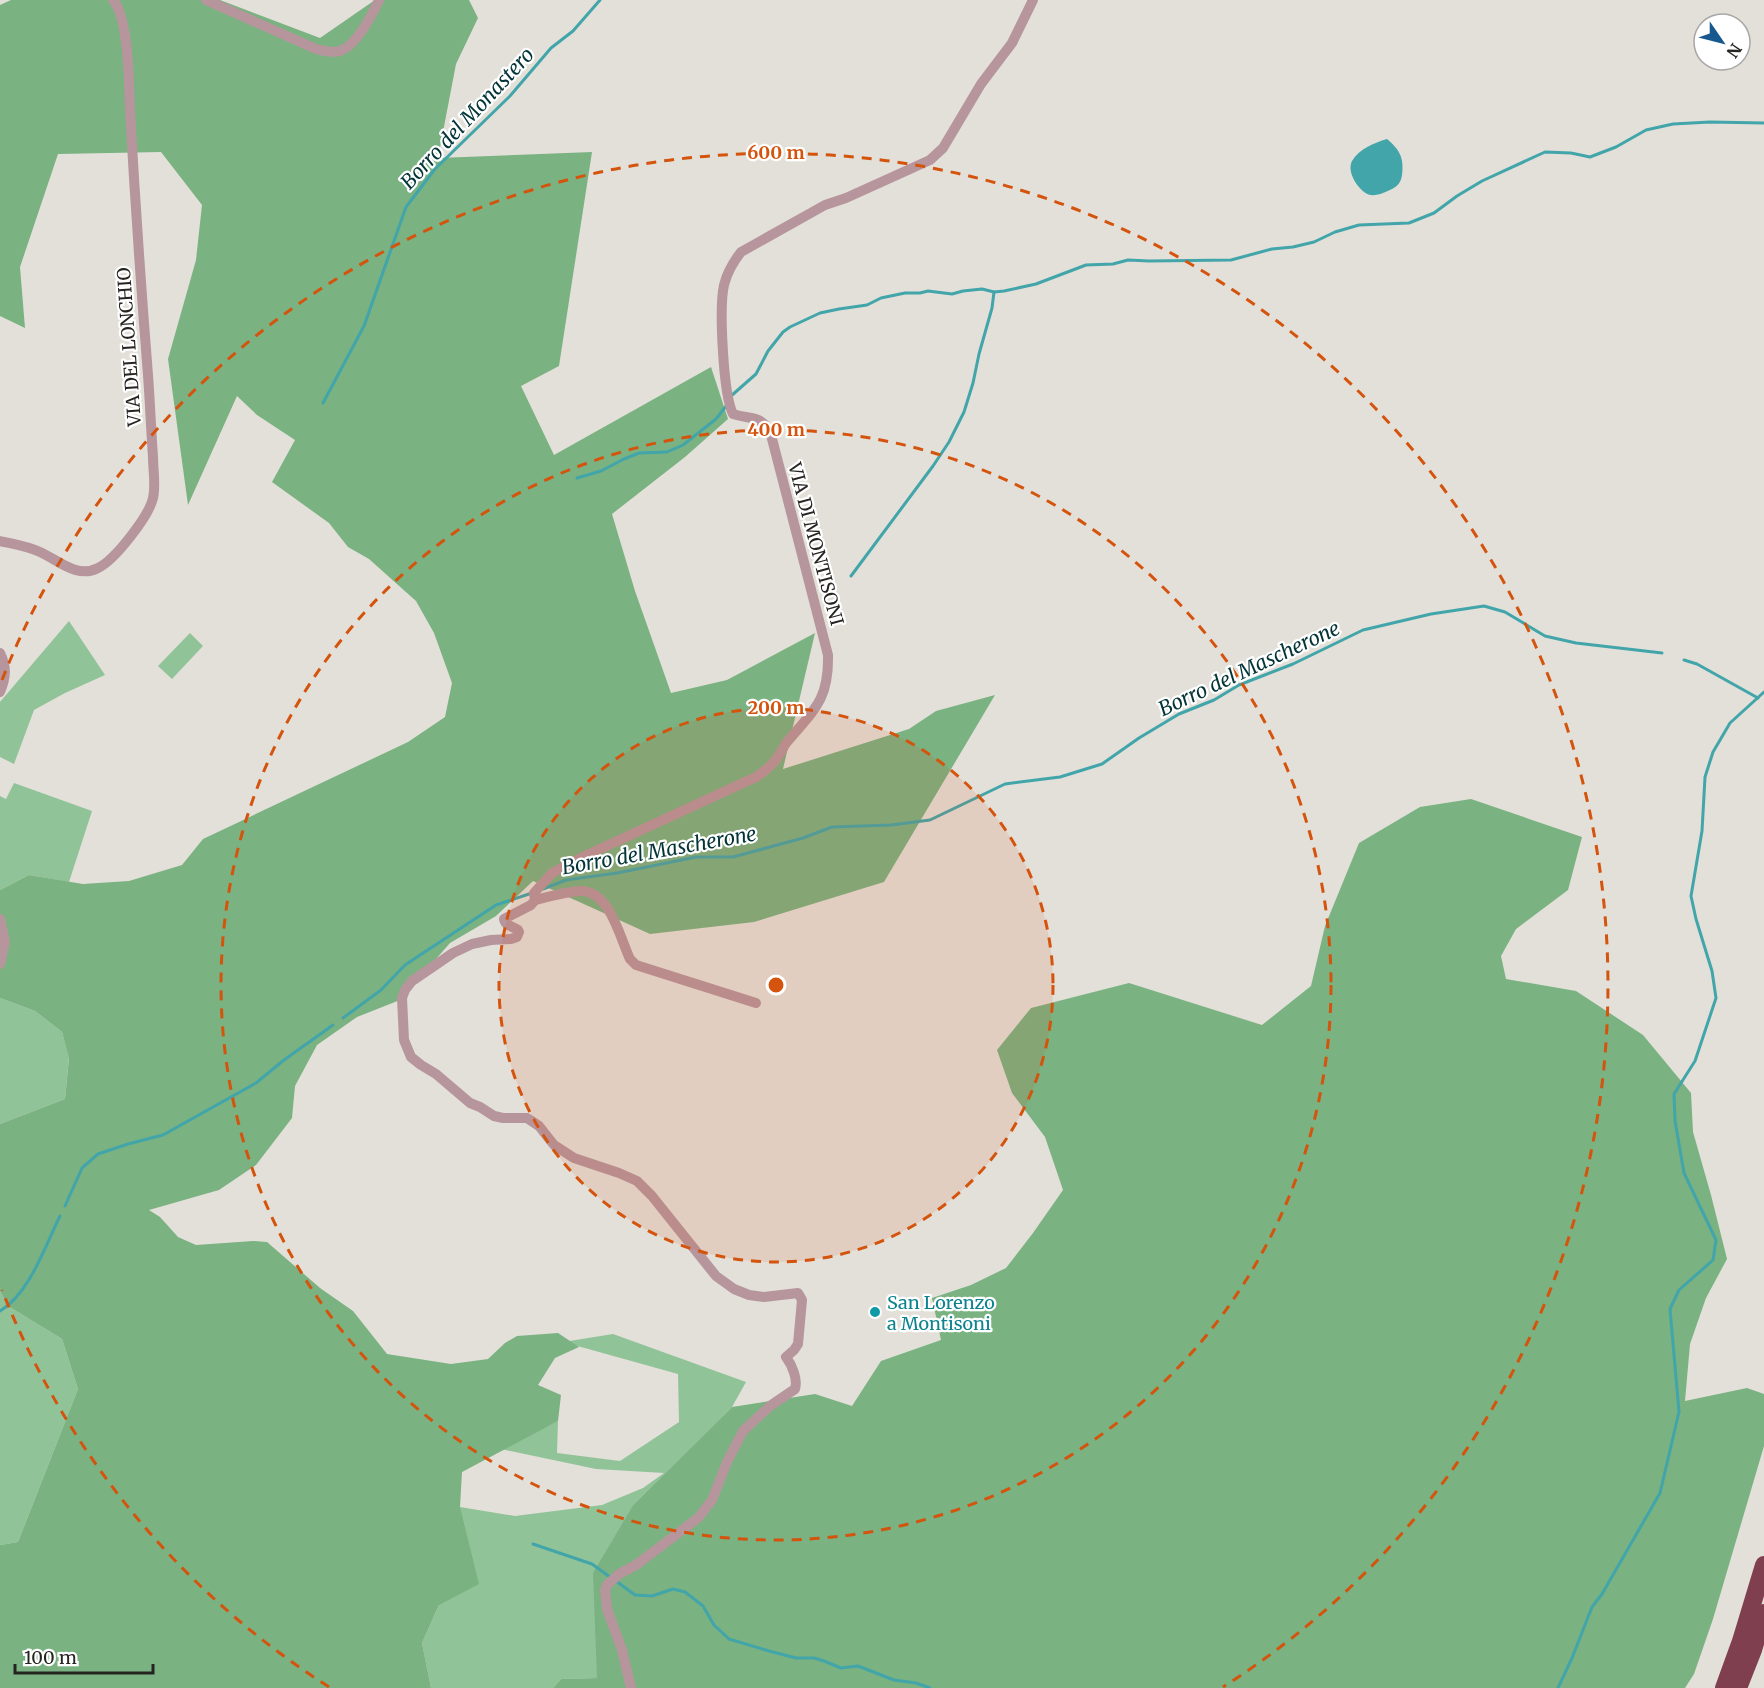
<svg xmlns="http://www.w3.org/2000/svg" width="1764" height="1688" font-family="Merriweather,serif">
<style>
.green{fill:#91c398}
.forest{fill:#7ab282}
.water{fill:#42a5aa}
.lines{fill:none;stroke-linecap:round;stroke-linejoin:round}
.stream{stroke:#42a5aa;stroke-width:3}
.minor{stroke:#b7959c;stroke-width:10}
.motorway{stroke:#803f4f;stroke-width:18}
.ring{fill:none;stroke:#d4540e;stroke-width:3;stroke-dasharray:10 8}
.culture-dot{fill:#0f9aa8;stroke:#fff;stroke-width:2}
.labels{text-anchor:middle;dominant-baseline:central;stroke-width:4.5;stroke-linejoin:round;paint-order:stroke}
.street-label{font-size:18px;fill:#252421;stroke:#fff}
.culture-label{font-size:18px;fill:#0d838f;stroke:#fff;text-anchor:start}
.water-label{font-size:20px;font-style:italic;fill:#033437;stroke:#fff}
.centre{fill:#d4540e;stroke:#fff;stroke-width:3}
.ring-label{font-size:18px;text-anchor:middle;font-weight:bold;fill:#d4540e;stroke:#fff;stroke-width:4.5;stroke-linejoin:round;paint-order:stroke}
</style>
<rect width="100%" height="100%" fill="#e3e0d9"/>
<!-- green -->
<g class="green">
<polygon points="69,621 105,675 65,693 34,710 14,764 0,757 0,702"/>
<polygon points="190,633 203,646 172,679 158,666"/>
<polygon points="14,783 92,811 69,882 29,875 0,890 0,796 6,799"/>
<polygon points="0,998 35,1011 62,1032 69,1057 65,1099 0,1124"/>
<polygon points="0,1291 8,1306 62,1339 78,1389 18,1542 0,1545"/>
<polygon points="613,1334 746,1382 732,1407 634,1504 598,1678 561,1679 553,1688 431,1688 422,1643 439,1605 460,1507 515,1516 602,1505 643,1488 664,1473 596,1469 501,1449 558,1421 557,1453 620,1461 679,1422 678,1374 563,1342"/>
</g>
<!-- forest -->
<g class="forest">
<polygon points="11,0 220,0 320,38 375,0 469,0 478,18 456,64 438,158 592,152 559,366 521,386 554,455 711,367 728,419 685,457 612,514 635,591 671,693 727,680 815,633 783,769 909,729 936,711 995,695 884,882 754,922 650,934 533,881 496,916 450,943 400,1000 357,1017 317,1045 295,1086 292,1118 256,1165 219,1190 149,1210 160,1217 178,1237 196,1245 253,1241 267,1242 320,1288 353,1311 387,1354 451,1364 488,1359 505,1343 517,1336 558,1333 579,1347 555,1358 538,1385 561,1395 558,1421 462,1472 460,1507 479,1584 439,1605 422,1643 431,1688 0,1688 0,1545 18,1542 78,1389 62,1339 8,1306 0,1291 0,1124 65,1099 69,1058 62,1032 35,1011 0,998 0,890 29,875 83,884 129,881 182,865 203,839 408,742 445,717 452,683 434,633 416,601 369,559 348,547 329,523 272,482 295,440 257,415 237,396 188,505 168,359 196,260 202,205 161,152 58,154 20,267 25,328 0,316 0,5"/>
<polygon points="1471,799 1582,837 1568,890 1516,929 1501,956 1506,979 1576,991 1643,1035 1691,1093 1693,1132 1711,1195 1727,1259 1706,1298 1690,1344 1685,1401 1747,1388 1764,1394 1764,1446 1713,1619 1694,1674 1685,1688 553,1688 561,1679 597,1678 593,1573 634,1504 732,1407 815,1394 852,1406 881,1361 941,1340 932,1298 971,1285 1006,1268 1033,1233 1063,1190 1045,1137 1012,1093 997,1050 1031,1008 1129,983 1262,1025 1311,986 1325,926 1359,843 1420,807"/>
</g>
<!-- water -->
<path class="water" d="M1387 139C1400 150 1404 158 1402 175 1401 182 1398 186 1392 189 1386 192 1378 196 1370 195 1359 192 1346 172 1352 161 1359 149 1374 143 1387 139Z"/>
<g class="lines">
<!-- stream -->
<g class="stream">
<polyline points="731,396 756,374 768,351 783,332 790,327 820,313 839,309 867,305 881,298 905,293 920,293 928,291 952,294 963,291 982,289 994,292 1004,291 1036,284 1086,265 1113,264 1128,260 1149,261 1231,260 1272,249 1293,247 1314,242 1335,232 1359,225 1409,223 1434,213 1457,196 1482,181 1545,152 1571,153 1590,157 1616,147 1646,130 1673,124 1710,122 1764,123"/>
<polyline points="323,403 364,326 406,207 435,169 510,96 551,48 573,31 600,0"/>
<polyline points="577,478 601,471 624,459 639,453 667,452 683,445 716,419 727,405"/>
<polyline points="851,576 933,466 949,442 964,412 973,383 979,354 992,308 994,292"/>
<polyline points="1684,660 1697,664 1758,698"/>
<polyline points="543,889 566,880 617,873 696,857 733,857 803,838 832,827 891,825 930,820 1005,784 1060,777 1102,764 1139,738 1179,714 1214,700 1239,685 1293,664 1363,630 1431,614 1484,606 1505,612 1545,636 1576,643 1662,653"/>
<polyline points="343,1018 381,990 405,965 496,905 529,894"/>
<polyline points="65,1206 82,1168 98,1154 128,1144 163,1135 256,1083 284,1060 333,1025"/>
<path d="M0 1311C30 1293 45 1246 60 1216"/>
<polyline points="533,1544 592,1564 610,1577"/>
<polyline points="616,1581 635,1595 652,1596 673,1589 685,1592 703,1606 714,1625 729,1639 769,1651 796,1658 814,1658 824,1661 841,1668 858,1666 894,1680 916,1683 930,1688"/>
<polyline points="1558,1688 1572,1658 1592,1607 1602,1594 1660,1493 1679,1412 1670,1309 1679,1290 1713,1260 1716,1240 1684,1173 1675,1121 1674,1094 1695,1061 1716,998 1712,971 1696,919 1691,896 1702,831 1705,777 1713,752 1730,723 1764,692"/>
</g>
<!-- minor -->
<g class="minor">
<path d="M206 0 316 49C324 51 332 53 340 51 356 46 372 15 379 0"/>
<path d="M0 541C13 544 27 546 40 552 58 560 77 579 98 568 115 560 149 516 153 498 156 485 153 470 153 457 151 429 150 402 148 375 141 287 135 199 130 111 129 86 129 18 113 0"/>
<path d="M0 653C7 667 6 678 0 692"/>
<path d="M535 900C547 897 570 891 581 891 610 891 620 938 630 959L636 965 756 1003"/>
<polyline points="0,919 5,942 0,964"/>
<path d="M631 1688 622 1650 607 1609 605 1590 607 1585 619 1574 636 1565 698 1518 712 1500 727 1462 743 1431 770 1406 795 1389C798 1379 792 1365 786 1357L794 1350 798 1344 802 1300 798 1293 764 1297 749 1295 734 1289 716 1276 652 1196 637 1181 619 1173 574 1158 554 1145 539 1126 527 1118H503L494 1116 480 1107 470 1103 436 1074 421 1065 411 1057 404 1040 402 998 405 990 412 981 453 953 472 944 491 940 511 939 517 937 519 932 518 930C513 926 505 926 504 919L531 905 535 900 534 893 552 873 587 855 756 777C765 771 772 766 777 758 781 753 783 747 787 742 814 710 829 700 828 655L770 431C758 414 751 420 733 414 723 394 719 307 724 285 727 273 734 261 741 252L825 205 846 198 930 160 943 148 981 84 1012 43 1033 0"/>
</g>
<!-- motorway -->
<g class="motorway">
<polyline points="1724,1688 1741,1641 1764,1565"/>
<polyline points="1738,1688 1753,1650 1764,1613"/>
</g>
</g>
<!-- distance rings -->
<circle cx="776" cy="985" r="277" fill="#d4540e" fill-opacity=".12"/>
<g class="ring">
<circle cx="776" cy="985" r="277"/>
<circle cx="776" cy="985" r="555"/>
<path d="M329 1687A832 832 0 0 1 2 1290M2 680A832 832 0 1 1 1223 1687"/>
</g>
<!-- markers -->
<circle class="culture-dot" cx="875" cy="1312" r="6"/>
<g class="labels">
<!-- street labels -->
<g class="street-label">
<text transform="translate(129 347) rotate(-94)">VIA DEL LONCHIO</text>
<text transform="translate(816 544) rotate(75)">VIA DI MONTISONI</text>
</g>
<!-- culture labels -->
<g class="culture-label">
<text x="887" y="1302">San Lorenzo<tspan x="887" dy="21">a Montisoni</tspan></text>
</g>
<!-- water labels -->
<g class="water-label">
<text transform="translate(467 118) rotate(-47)">Borro del Monastero</text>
<text transform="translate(1249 668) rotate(-25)">Borro del Mascherone</text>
<text transform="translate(659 850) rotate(-10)">Borro del Mascherone</text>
</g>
</g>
<circle cx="776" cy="985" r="9" class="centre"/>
<g class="ring-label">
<text x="776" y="159">600 m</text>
<text x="776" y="436">400 m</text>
<text x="776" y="714">200 m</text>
</g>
<!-- north arrow -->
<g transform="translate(1722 42) rotate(125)"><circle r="28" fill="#ffffff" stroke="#a8a7a6" stroke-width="1.5"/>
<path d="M0-4.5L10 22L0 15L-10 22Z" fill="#17598e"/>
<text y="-9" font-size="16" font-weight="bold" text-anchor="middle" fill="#252421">N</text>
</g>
<!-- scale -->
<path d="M15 1664v9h138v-9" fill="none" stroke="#252421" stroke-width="3"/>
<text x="24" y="1664" font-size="18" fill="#252421" stroke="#ffffff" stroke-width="4.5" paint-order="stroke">100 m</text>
</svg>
